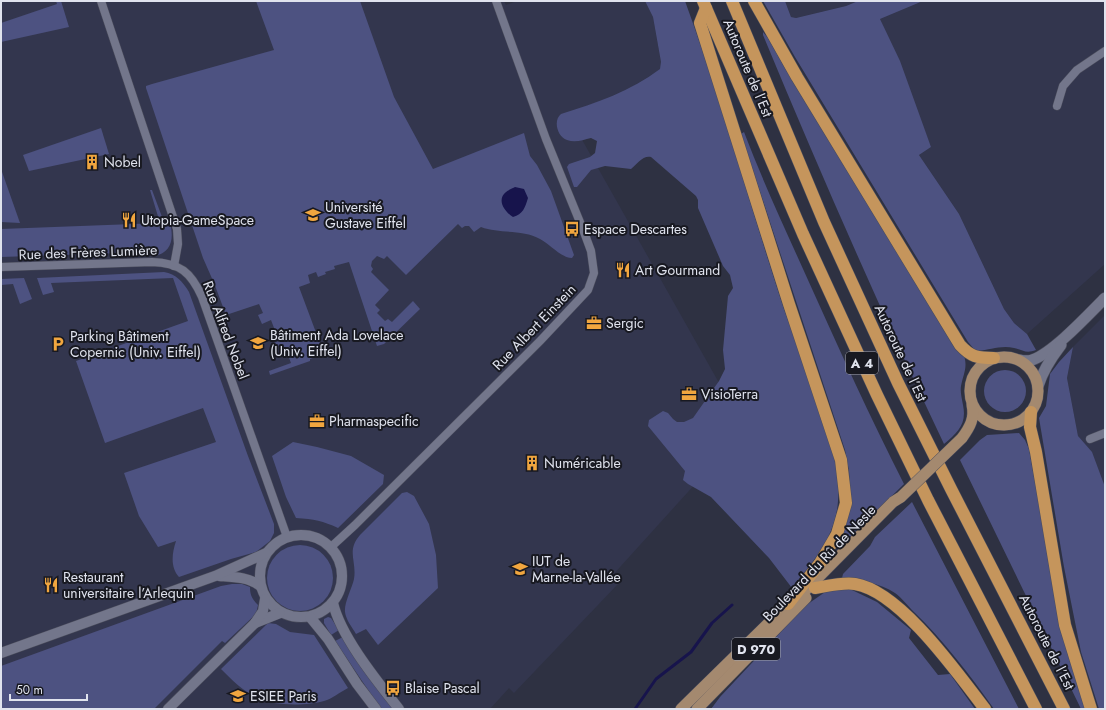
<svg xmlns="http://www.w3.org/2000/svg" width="1106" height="710" font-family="Jost,sans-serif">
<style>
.built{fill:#33364e}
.green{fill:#4d5281}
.water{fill:#17144c}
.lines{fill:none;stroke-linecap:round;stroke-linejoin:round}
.stream{stroke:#17144c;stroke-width:3}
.minor-casing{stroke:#4b4d5c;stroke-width:9}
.tertiary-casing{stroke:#4b4d5c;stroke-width:11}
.secondary-casing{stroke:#4b4d5c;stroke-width:12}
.primary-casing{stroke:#4b4d5c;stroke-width:12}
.motorway-casing{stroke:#4b4d5c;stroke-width:13}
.minor{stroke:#73768b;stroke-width:8}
.tertiary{stroke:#73768b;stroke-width:10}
.secondary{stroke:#73768b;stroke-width:11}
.primary{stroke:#a4896f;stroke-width:11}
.motorway{stroke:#c5955c;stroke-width:12}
.primary-bridge-casing{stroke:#4b4d5c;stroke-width:12;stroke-linecap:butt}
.primary-bridge{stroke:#a4896f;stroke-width:11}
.labels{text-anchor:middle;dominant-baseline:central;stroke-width:4;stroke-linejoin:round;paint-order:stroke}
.shield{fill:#181921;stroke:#a4a6b0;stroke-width:1}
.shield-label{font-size:13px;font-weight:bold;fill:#e0e3ee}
.street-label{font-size:14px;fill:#e0e3ee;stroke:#181921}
.poi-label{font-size:14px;fill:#e0e3ee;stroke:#181921;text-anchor:start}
</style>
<rect width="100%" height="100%" fill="#2e3142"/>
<!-- built -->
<g class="built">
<polygon points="1,1 504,1 506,5 517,1 645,1 653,17 661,62 661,69 632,87 596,103 567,113 745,429 611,577 618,584 514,693 509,688 490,709 1,709"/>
<polygon points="785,1 858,1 846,6 796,18 791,17"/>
<polygon points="923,1 1105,1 1105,264 1027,334 1014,323 1004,309 959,214 919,155 931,147 880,19"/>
<polygon points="1105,315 1105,512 1078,436 1067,378 1073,347"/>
</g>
<!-- green -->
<g class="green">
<polygon points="56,1 61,1 69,27 1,42 1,23 57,4"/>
<path d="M256 1H360L394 97 433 169 524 133 530 156 537 165 551 191 574 255 572 258C561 258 550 244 540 239 523 229 499 234 481 227L474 232 469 226H465L462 228 458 224 406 275 387 256 384 259 377 256 372 261 371 266 373 269 371 272 389 290 375 305 380 310 377 313 385 321 388 319 392 322 413 301 420 309 384 344 377 346 349 262 334 266 335 269 325 272 326 274 318 277 316 272 308 275 310 283 299 287 324 354 310 359V361L270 375 269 371 291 363 286 350 275 354 271 344 279 341 271 320 262 324 258 315 263 313 259 304 226 315 214 283 203 258 146 88V86L152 84 274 50Z"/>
<path d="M645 1H685C722 102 750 206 784 309 795 339 805 370 816 401 827 433 841 466 838 501 836 536 813 562 792 588L769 558 711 497 688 484 683 480 685 471 648 426 649 420 663 411 668 413 673 419 677 422H684L693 418 719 381 725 369 723 350 728 296 733 288 730 275 723 266 698 208V200L696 196 651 157C643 155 637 164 631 169L605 166 591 170 577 187H574L567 167 569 164 590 157 595 153 597 141 591 138C583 140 575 143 567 140 557 137 553 120 561 114 596 103 631 91 660 69L661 62 653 17Z"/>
<path d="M763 1H785L791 17 796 18 846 6 858 1H923L880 19 900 61 931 147 919 155 959 214 1004 309 1014 323 1027 334 1036 350C1026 354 1023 350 1014 348 1001 345 990 350 978 351L974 349 968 342 795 57Z"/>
<path d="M763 32 768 38 786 70 861 192 964 356C968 367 963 375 961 386 960 392 962 399 963 405 967 424 958 432 944 444 880 309 820 173 763 35Z"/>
<polygon points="101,128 109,154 29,171 23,155"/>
<path d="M744 132C763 182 786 231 808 280 839 349 870 417 904 484L839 548 837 546 845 526 850 496 849 471 845 450 741 134Z"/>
<polygon points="1,169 20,223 1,222"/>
<path d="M150 190H152L165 225 170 223C174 238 172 253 154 256L153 252 1 257V229L160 223Z"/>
<path d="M164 272C176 274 183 282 189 292L248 456 274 524V533L270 541 256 552 231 559 179 577C170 567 172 553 176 541L158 547 139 516 124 473 216 442 203 408 105 443 76 361 188 321 173 278 51 283 54 292 43 295 37 278Z"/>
<polygon points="24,278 32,299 20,304 13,284 1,285 1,279"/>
<polygon points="1073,347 1067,378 1078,436 1092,452 1105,487 1105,709 1099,709 1081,652 1064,567 1039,418 1046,406 1050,374 1059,362"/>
<circle cx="1005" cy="391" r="21"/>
<polygon points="1019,433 1025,440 1029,449 1055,594 1087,709 1081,709 960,460 980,440 987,435"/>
<path d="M293 442 317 447 351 456 384 475 383 484 338 528C323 521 314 519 296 518L286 497 272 456Z"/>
<path d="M407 492 414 496 429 524 436 555 438 588 378 645 366 629 356 634C352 627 346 620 345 612 344 603 352 588 354 579 357 561 346 551 360 535L402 493Z"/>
<path d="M912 502 1019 709H994C970 675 944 641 914 612 908 606 902 598 895 593 880 583 860 580 842 578L843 574 870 546 875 537Z"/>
<circle cx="300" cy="578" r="33"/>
<path d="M232 584H242L250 587C250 595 252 599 258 605L256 614 225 643 222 641 154 709H1V666L221 586Z"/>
<polygon points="828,590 852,590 877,602 911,630 909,638 938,675 950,674 975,709 711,709 720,697 805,606"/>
<polygon points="328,617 331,618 339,630 331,635 324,623 324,619"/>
<path d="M268 623 276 624 290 632 314 635 348 688C340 692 332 699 324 701 307 706 273 706 257 698 243 691 232 680 221 669Z"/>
<polygon points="343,637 377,688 393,709 381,709 335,641"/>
</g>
<!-- water -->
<path class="water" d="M515 187 524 189 528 198C525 208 523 214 513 217 505 212 496 200 506 192 508 190 513 188 515 187Z"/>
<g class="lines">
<!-- stream -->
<polyline class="stream" points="635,709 656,679 691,652 712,623 732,605"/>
<!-- minor casing -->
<g class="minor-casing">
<g id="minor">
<polyline points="101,1 177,229 178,244 174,266"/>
<polyline points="1057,106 1063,86 1077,70 1105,51"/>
<path d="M1 267 152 262C180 263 191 272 202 297L287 537"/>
<polyline points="1090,439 1105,433"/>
<polyline points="331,547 355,525 540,341 588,290 594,273 591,251 584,232 546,139 496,1"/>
</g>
</g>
<!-- tertiary casing -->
<g class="tertiary-casing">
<g id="tertiary">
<circle cx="301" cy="576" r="41"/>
<path d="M219 576C233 577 249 577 260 586"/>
<path d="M333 603C341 637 377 681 399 709"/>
<polyline points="310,617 328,639 357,684 376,709"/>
<polyline points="255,623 280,613"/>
<polyline points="1,653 215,576 266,553"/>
<polyline points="168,709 255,623 263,611 265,599"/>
</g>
</g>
<!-- secondary casing -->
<g class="secondary-casing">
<g id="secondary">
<path d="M1020 360C1024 361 1028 361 1032 360 1053 353 1088 315 1105 298"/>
<path d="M1038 386C1043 370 1051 358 1061 345"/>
</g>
</g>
<!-- primary casing -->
<g class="primary-casing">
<g id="primary">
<circle cx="1004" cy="391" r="34"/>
<path d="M962 438C970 427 975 418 972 405"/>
<polyline points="681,709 788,604 798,598 893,502 901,497"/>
<polyline points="697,709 806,598"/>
</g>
</g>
<!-- motorway casing -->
<g class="motorway-casing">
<g id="motorway">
<polyline points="703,1 803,234 877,395 928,500 1036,709"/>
<polyline points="732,1 824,222 898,383 951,489 1064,709"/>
<path d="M754 1 797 77 960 345C971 357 977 358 994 358"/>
<polyline points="706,8 700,23 789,304 841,460 846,503 837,534 820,563 788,604"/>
<polyline points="1031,412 1030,427 1036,452 1065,625 1091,709"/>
<path d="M815 588C828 586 843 582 855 584 900 591 958 674 985 709"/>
</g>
</g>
<!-- minor -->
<use href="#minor" class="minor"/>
<!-- tertiary -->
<use href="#tertiary" class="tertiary"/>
<!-- secondary -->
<use href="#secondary" class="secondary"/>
<!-- primary -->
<use href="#primary" class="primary"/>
<!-- motorway -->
<use href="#motorway" class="motorway"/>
<!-- primary-bridge casing -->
<g class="primary-bridge-casing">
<polyline id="primary-bridge" points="901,497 962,438"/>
</g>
<!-- primary-bridge -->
<use href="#primary-bridge" class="primary-bridge"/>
</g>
<!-- icons -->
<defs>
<g id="building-bare" transform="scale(1.2)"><path d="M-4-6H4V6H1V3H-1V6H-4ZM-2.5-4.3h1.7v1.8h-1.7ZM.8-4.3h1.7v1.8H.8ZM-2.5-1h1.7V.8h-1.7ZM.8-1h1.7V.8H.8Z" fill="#f1a63f" stroke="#181921" stroke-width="2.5" paint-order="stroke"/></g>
<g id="university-bare" transform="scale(1.2)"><path d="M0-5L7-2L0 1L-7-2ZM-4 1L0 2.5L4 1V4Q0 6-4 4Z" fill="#f1a63f" stroke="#181921" stroke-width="2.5" paint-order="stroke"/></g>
<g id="restaurant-bare" transform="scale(1.2)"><path d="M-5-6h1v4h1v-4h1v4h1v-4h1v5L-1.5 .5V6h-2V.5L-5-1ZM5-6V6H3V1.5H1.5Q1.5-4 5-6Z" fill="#f1a63f" stroke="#181921" stroke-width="2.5" paint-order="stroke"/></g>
<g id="bus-bare" transform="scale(1.2)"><path d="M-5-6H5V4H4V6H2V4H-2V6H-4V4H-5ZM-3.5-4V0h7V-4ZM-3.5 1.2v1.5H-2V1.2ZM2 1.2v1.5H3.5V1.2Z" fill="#f1a63f" stroke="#181921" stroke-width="2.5" paint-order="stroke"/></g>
<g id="office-bare" transform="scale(1.2)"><path d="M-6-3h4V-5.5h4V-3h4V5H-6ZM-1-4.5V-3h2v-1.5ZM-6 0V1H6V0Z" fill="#f1a63f" stroke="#181921" stroke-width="2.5" paint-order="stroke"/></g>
<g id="parking-bare" transform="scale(1.2)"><path d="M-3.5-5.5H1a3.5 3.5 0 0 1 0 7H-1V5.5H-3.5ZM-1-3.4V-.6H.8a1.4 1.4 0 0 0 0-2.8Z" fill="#f1a63f" stroke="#181921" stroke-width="2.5" paint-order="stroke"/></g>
</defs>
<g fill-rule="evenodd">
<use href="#building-bare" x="92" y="162"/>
<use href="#university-bare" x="313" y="215"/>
<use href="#restaurant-bare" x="129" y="220"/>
<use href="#bus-bare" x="572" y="229"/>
<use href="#restaurant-bare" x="623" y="270"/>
<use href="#office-bare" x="594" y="323"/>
<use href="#university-bare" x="258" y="343"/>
<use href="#parking-bare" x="58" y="344"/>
<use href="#office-bare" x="689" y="394"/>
<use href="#office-bare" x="317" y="421"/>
<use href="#building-bare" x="532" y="463"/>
<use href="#university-bare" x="520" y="569"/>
<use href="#restaurant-bare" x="51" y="585"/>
<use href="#bus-bare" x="393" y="688"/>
<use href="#university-bare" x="238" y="696"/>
</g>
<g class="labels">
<!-- shield labels -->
<g class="shield">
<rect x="846" y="352" width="32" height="22" rx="3"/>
<rect x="732" y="638" width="48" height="22" rx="3"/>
</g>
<g class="shield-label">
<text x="862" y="363">A 4</text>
<text x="756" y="649">D 970</text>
</g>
<!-- street labels -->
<g class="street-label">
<text transform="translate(748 68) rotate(67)">Autoroute de l’Est</text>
<text transform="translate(88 252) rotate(-2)">Rue des Frères Lumière</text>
<text transform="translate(534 327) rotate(-46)">Rue Albert Einstein</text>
<text transform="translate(226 330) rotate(69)">Rue Alfred Nobel</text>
<text transform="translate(901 353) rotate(65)">Autoroute de l’Est</text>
<text transform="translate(819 563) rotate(-46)">Boulevard du Rû de Nesle</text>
<text transform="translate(1047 642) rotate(63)">Autoroute de l’Est</text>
</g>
<!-- poi labels -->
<g class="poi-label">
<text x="104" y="162">Nobel</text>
<text x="325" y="207">Université<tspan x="325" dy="16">Gustave Eiffel</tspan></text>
<text x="141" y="220">Utopia-GameSpace</text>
<text x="584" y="229">Espace Descartes</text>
<text x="635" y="270">Art Gourmand</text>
<text x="606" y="323">Sergic</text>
<text x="270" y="335">Bâtiment Ada Lovelace<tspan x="270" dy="16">(Univ. Eiffel)</tspan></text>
<text x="70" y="336">Parking Bâtiment<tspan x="70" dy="16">Copernic (Univ. Eiffel)</tspan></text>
<text x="701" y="394">VisioTerra</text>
<text x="329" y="421">Pharmaspecific</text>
<text x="544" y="463">Numéricable</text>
<text x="532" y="561">IUT de<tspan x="532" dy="16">Marne-la-Vallée</tspan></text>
<text x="63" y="577">Restaurant<tspan x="63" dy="16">universitaire l’Arlequin</tspan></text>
<text x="405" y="688">Blaise Pascal</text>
<text x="250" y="696">ESIEE Paris</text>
</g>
</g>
<!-- border -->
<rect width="1106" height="710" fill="none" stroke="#e0e3ee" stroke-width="4"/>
<!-- scale -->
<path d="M10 694v6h77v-6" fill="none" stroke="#e0e3ee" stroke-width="2"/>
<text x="16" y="694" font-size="12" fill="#e0e3ee" stroke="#181921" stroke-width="3" paint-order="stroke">50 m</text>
</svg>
